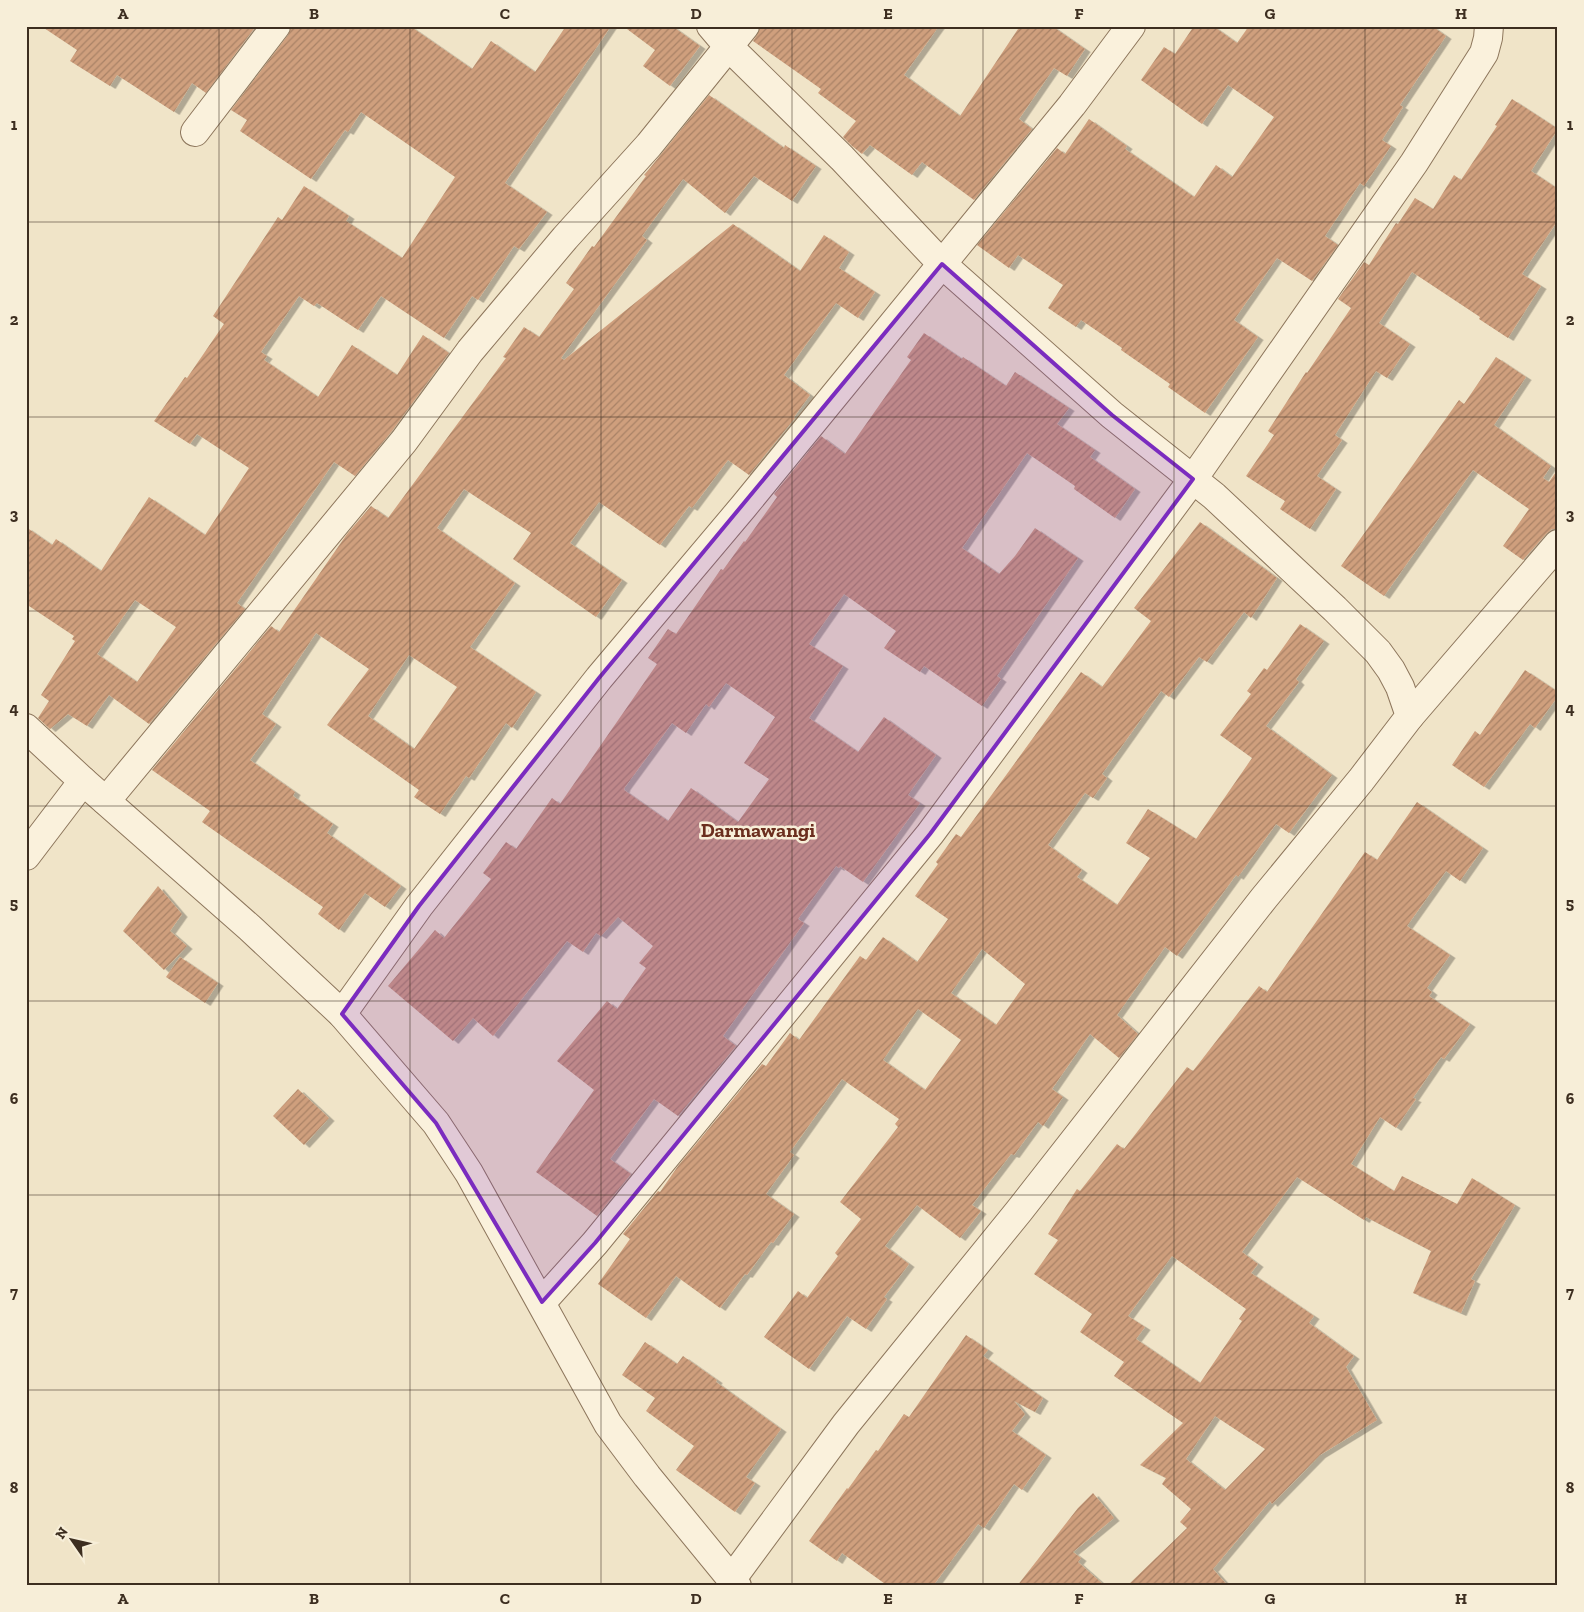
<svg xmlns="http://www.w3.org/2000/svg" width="1584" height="1612" font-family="'Zilla Slab',serif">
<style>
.building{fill:url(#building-hatch);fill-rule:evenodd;filter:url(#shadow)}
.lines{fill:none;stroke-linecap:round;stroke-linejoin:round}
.minor-casing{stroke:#8d765c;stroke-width:30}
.minor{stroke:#faf1dc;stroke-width:28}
.marked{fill:#7b2cbf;fill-opacity:0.2;stroke:#7b2cbf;stroke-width:4;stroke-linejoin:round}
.grid{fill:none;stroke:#3d2e20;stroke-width:1;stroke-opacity:0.55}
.labels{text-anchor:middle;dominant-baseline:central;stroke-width:5;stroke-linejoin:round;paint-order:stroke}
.quarter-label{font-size:20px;font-weight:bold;fill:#6b2e1e;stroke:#f7eed8}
.neatline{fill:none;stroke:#3d2e20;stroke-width:2}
.grid-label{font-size:16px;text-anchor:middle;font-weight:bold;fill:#3d2e20}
</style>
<defs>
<pattern id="building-hatch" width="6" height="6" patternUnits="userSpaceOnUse" patternTransform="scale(1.25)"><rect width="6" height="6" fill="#cf9f7d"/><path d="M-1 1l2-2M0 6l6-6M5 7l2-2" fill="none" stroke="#a98266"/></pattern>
<filter id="shadow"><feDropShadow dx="5.5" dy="3" stdDeviation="0" flood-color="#0004"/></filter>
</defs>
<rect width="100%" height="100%" fill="#f0e4c8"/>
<!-- building -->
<g class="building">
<polygon points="41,26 256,26 206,93 192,83 174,112 117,75 110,86 70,61 77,50"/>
<path d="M291 26H410L472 69 491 41 535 72 566 26H611L505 183 547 212 519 249 514 246 478 300 472 296 444 338 381 296 358 330 317 303 314 306 299 296 261 352 267 356 264 360 318 397 352 345 397 375 423 335 449 353 392 431 355 476 334 462 237 603 245 609 149 724 109 695 87 726 68 714 50 729 38 718 49 701 41 695 75 641 72 639 74 636 26 604V527L52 545 56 539 101 571 149 497 205 535 249 468 197 434 190 444 154 421 185 377 187 378 224 324 213 316 278 217 282 220 304 186 349 216 346 221 402 258 455 177 361 112 348 132 345 130 311 179 240 131 247 120 231 110 288 35ZM135 600 176 627 137 682 97 654Z"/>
<polygon points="623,26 672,26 700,46 670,86 643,66 655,50"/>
<polygon points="760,26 939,26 904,75 960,116 1020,26 1052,26 1085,49 1067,76 1054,68 1019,119 1032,129 974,200 922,162 912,175 870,145 862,154 852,146 843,137 856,121 818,93 821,89 753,41 757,35"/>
<polygon points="1194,26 1213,26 1237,43 1249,26 1432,26 1446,36 1400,105 1403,107 1382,140 1391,146 1364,186 1360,183 1325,236 1338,245 1312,281 1277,258 1234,320 1258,337 1205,413 1168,387 1170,384 1121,350 1122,348 1081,320 1076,327 1048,308 1063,285 1018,255 1009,268 977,245 1057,148 1065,154 1089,119 1127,146 1125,149 1194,197 1216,165 1232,177 1274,117 1228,85 1202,124 1141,80 1164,47 1175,54"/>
<path d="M709 95 784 148 785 145 816 166 792 201 754 176 725 213 683 179 642 236 647 240 561 358 564 360 733 224 800 271 824 235 849 252 839 268 875 292 858 318 836 303 784 375 810 395 794 417 795 418 749 475 728 460 692 508 689 506 660 545 599 502 570 543 622 580 596 617 513 559 531 533 464 489 437 528 515 583 470 647 536 692 512 728 506 723 469 778 466 776 440 814 414 797 419 790 327 725 369 669 316 633 262 714 276 724 250 760 295 792 293 796 333 824 327 833 401 886 385 907 365 893 339 930 318 914 323 907 202 822 210 811 152 770 271 626 279 632 347 534 371 506 388 518 506 358 503 357 524 327 539 337 574 289 566 283 592 246 594 247 616 217 646 176 644 175 650 168ZM409 655 457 687 414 749 368 716Z"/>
<polygon points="1512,99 1558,129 1531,171 1558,189 1558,220 1522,274 1541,286 1508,338 1479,319 1480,317 1412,272 1379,323 1410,344 1387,378 1376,371 1335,435 1342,440 1317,476 1336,489 1310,529 1280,509 1285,501 1246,476 1274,435 1268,431 1306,372 1307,373 1351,308 1338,299 1364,262 1369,265 1396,223 1398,224 1415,198 1433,209 1454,175 1461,180 1497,126 1495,125"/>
<path d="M924 333 962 359 963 357 1006 386 1015 372 1069 408 1057 424 1095 450 1090 457 1135 489 1115 518 1074 489 1075 486 1027 453 962 548 999 574 1015 556 1035 528 1078 558 997 676 1001 679 982 706 924 666 920 672 884 648 896 631 844 594 809 644 843 666 809 718 858 752 884 717 936 755 908 795 920 803 863 882 840 866 839 868 836 866 798 919 804 923 723 1036 736 1046 678 1116 654 1099 610 1159 631 1174 597 1216 536 1172 594 1090 557 1061 607 1001 617 1009 646 968 639 963 653 946 618 917 601 936 596 933 583 952 567 941 493 1036 473 1018 453 1041 388 986 435 930 444 938 491 879 483 873 506 842 516 849 552 798 560 804 657 664 648 658 668 629 676 634 721 569 723 570 744 541 745 542 777 497 774 494 821 436 845 454 911 360 907 357ZM726 683 775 717 744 763 769 779 738 822 691 788 668 821 624 790 625 787 672 723 686 733 706 704 709 707Z"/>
<polygon points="1496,357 1526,377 1494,425 1551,466 1543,478 1549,482 1558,469 1558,529 1552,529 1546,534 1523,560 1503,546 1529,509 1473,470 1384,596 1341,566 1459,400 1464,404"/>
<path d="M1200 522 1277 578 1251 618 1244 612 1207 662 1199 657 1169 697 1161 691 1102 774 1107 778 1093 798 1085 793 1048 845 1082 870 1077 877 1117 905 1150 858 1126 843 1148 809 1196 839 1252 758 1220 735 1251 694 1247 691 1264 668 1267 670 1300 624 1324 641 1296 679 1299 682 1266 726 1332 775 1289 833 1276 824 1238 877 1236 875 1177 956 1165 947 1117 1015 1138 1034 1119 1058 1090 1034 1052 1089 1063 1097 1043 1126 1038 1122 1014 1155 1011 1154 972 1205 981 1211 960 1238 917 1205 885 1246 909 1264 884 1297 887 1299 866 1329 847 1316 809 1369 764 1337 798 1291 807 1298 838 1256 835 1253 861 1219 840 1202 898 1127 895 1124 899 1119 842 1079 790 1152 794 1155 766 1194 794 1214 773 1243 771 1242 747 1275 745 1274 720 1308 676 1276 646 1318 598 1284 630 1239 623 1234 658 1191 660 1192 678 1166 762 1064 766 1066 790 1033 799 1040 860 956 866 960 883 937 917 962 948 919 915 896 938 864 936 862 956 834 961 837 1081 672 1102 687 1151 621 1134 608ZM982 949 1025 984 996 1025 951 993ZM918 1009 961 1040 925 1090 883 1060Z"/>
<polygon points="1525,670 1558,692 1558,696 1535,728 1530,724 1484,787 1452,765 1475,731 1480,735"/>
<path d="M1417 802 1483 848 1460 881 1446 871 1407 926 1450 955 1427 988 1432 992 1429 996 1470 1024 1444 1059 1441 1057 1413 1098 1416 1099 1396 1128 1380 1117 1351 1164 1394 1191 1402 1176 1457 1204 1472 1178 1515 1205 1471 1279 1475 1281 1461 1313 1413 1293 1431 1251 1366 1217 1364 1220 1297 1177 1242 1252 1258 1264 1251 1273 1314 1316 1309 1323 1354 1356 1346 1367 1377 1420 1320 1455 1272 1504 1270 1501 1213 1569 1228 1586H1127L1187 1528 1180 1522 1191 1509 1162 1484 1166 1478 1140 1465 1183 1423 1114 1376 1124 1362 1080 1332 1092 1314 1034 1274 1058 1240 1048 1234 1077 1189 1080 1191 1117 1144 1124 1149 1187 1067 1193 1071 1259 986 1267 992 1365 852 1377 860ZM1172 1256 1246 1309 1239 1319 1242 1321 1200 1383 1136 1339 1145 1327 1128 1316ZM1215 1416 1265 1449 1225 1490 1186 1459Z"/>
<polygon points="158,886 182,914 170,931 187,946 164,970 123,931"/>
<polygon points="180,957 218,983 205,1003 166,977"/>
<polygon points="298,1089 329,1118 304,1145 273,1116"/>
<polygon points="966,1335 988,1350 983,1356 1043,1398 1035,1412 1014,1401 1025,1414 1012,1431 1046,1455 1022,1490 1014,1484 984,1528 978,1524 933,1586 888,1586 842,1553 837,1561 809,1541 847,1488 848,1489 876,1450 878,1451 904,1414 909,1417"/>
<polygon points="645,1342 677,1364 683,1356 717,1380 716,1382 781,1429 746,1477 755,1483 735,1512 676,1470 694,1446 646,1411 655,1398 622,1375"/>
<polygon points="1093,1493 1114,1518 1073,1552 1081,1558 1078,1562 1105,1586 1017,1586 1078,1508"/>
</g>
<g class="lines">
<!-- minor casing -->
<g class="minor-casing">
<g id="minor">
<polyline points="711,26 728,46 842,158 942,264 1112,415 1214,496 1335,609 1378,652 1391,670 1400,687 1410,716 1361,780 1264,898 1019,1211 846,1424 731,1580"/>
<polyline points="195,132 276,26"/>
<polyline points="1410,716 1558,544"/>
<polyline points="26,728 83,781 250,928 342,1014 436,1123 469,1173 608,1424 647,1476 737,1586"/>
<polyline points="106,801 404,441 470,351 565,238 649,145 745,26"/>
<polyline points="26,856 83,781"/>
<polyline points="342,1014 419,906 599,678 744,506 1072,105 1131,26"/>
<polyline points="542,1302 595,1243 930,834 1193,479 1414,163 1484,53 1488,38 1489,26"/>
</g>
</g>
<!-- minor -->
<use href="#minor" class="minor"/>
</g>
<!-- marked area -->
<path class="marked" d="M942 264 1112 415 1193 479 930 834 595 1243 542 1302 436 1123 342 1014 419 906 599 678Z"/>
<!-- grid -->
<path class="grid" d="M219 26V1586M410 26V1586M601 26V1586M792 26V1586M983 26V1586M1174 26V1586M1365 26V1586M26 222H1558M26 417H1558M26 611H1558M26 806H1558M26 1001H1558M26 1195H1558M26 1390H1558"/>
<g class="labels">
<!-- quarter labels -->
<g class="quarter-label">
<text x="758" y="830">Darmawangi</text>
</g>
</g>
<!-- border -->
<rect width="1584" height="1612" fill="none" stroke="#f7eed8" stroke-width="55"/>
<!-- north arrow -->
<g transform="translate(72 1540) rotate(304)" stroke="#f7eed8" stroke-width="4" paint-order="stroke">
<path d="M0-4L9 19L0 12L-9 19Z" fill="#3d2e20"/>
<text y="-8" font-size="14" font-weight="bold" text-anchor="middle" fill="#3d2e20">N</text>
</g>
<rect x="28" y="28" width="1528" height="1556" class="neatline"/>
<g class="grid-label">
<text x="123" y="19">A</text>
<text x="314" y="19">B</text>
<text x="505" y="19">C</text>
<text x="696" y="19">D</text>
<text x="888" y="19">E</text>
<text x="1079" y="19">F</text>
<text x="1270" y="19">G</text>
<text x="1461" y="19">H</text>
<text x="14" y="130">1</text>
<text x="1570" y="130">1</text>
<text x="14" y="325">2</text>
<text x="1570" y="325">2</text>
<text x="14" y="520">3</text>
<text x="1570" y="520">3</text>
<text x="14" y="714">4</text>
<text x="1570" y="714">4</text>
<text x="14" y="909">5</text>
<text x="1570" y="909">5</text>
<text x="14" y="1104">6</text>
<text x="1570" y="1104">6</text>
<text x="14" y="1298">7</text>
<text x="1570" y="1298">7</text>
<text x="14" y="1493">8</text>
<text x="1570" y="1493">8</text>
<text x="123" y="1604">A</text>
<text x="314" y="1604">B</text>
<text x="505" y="1604">C</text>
<text x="696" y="1604">D</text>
<text x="888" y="1604">E</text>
<text x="1079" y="1604">F</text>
<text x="1270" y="1604">G</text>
<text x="1461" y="1604">H</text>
</g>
</svg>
